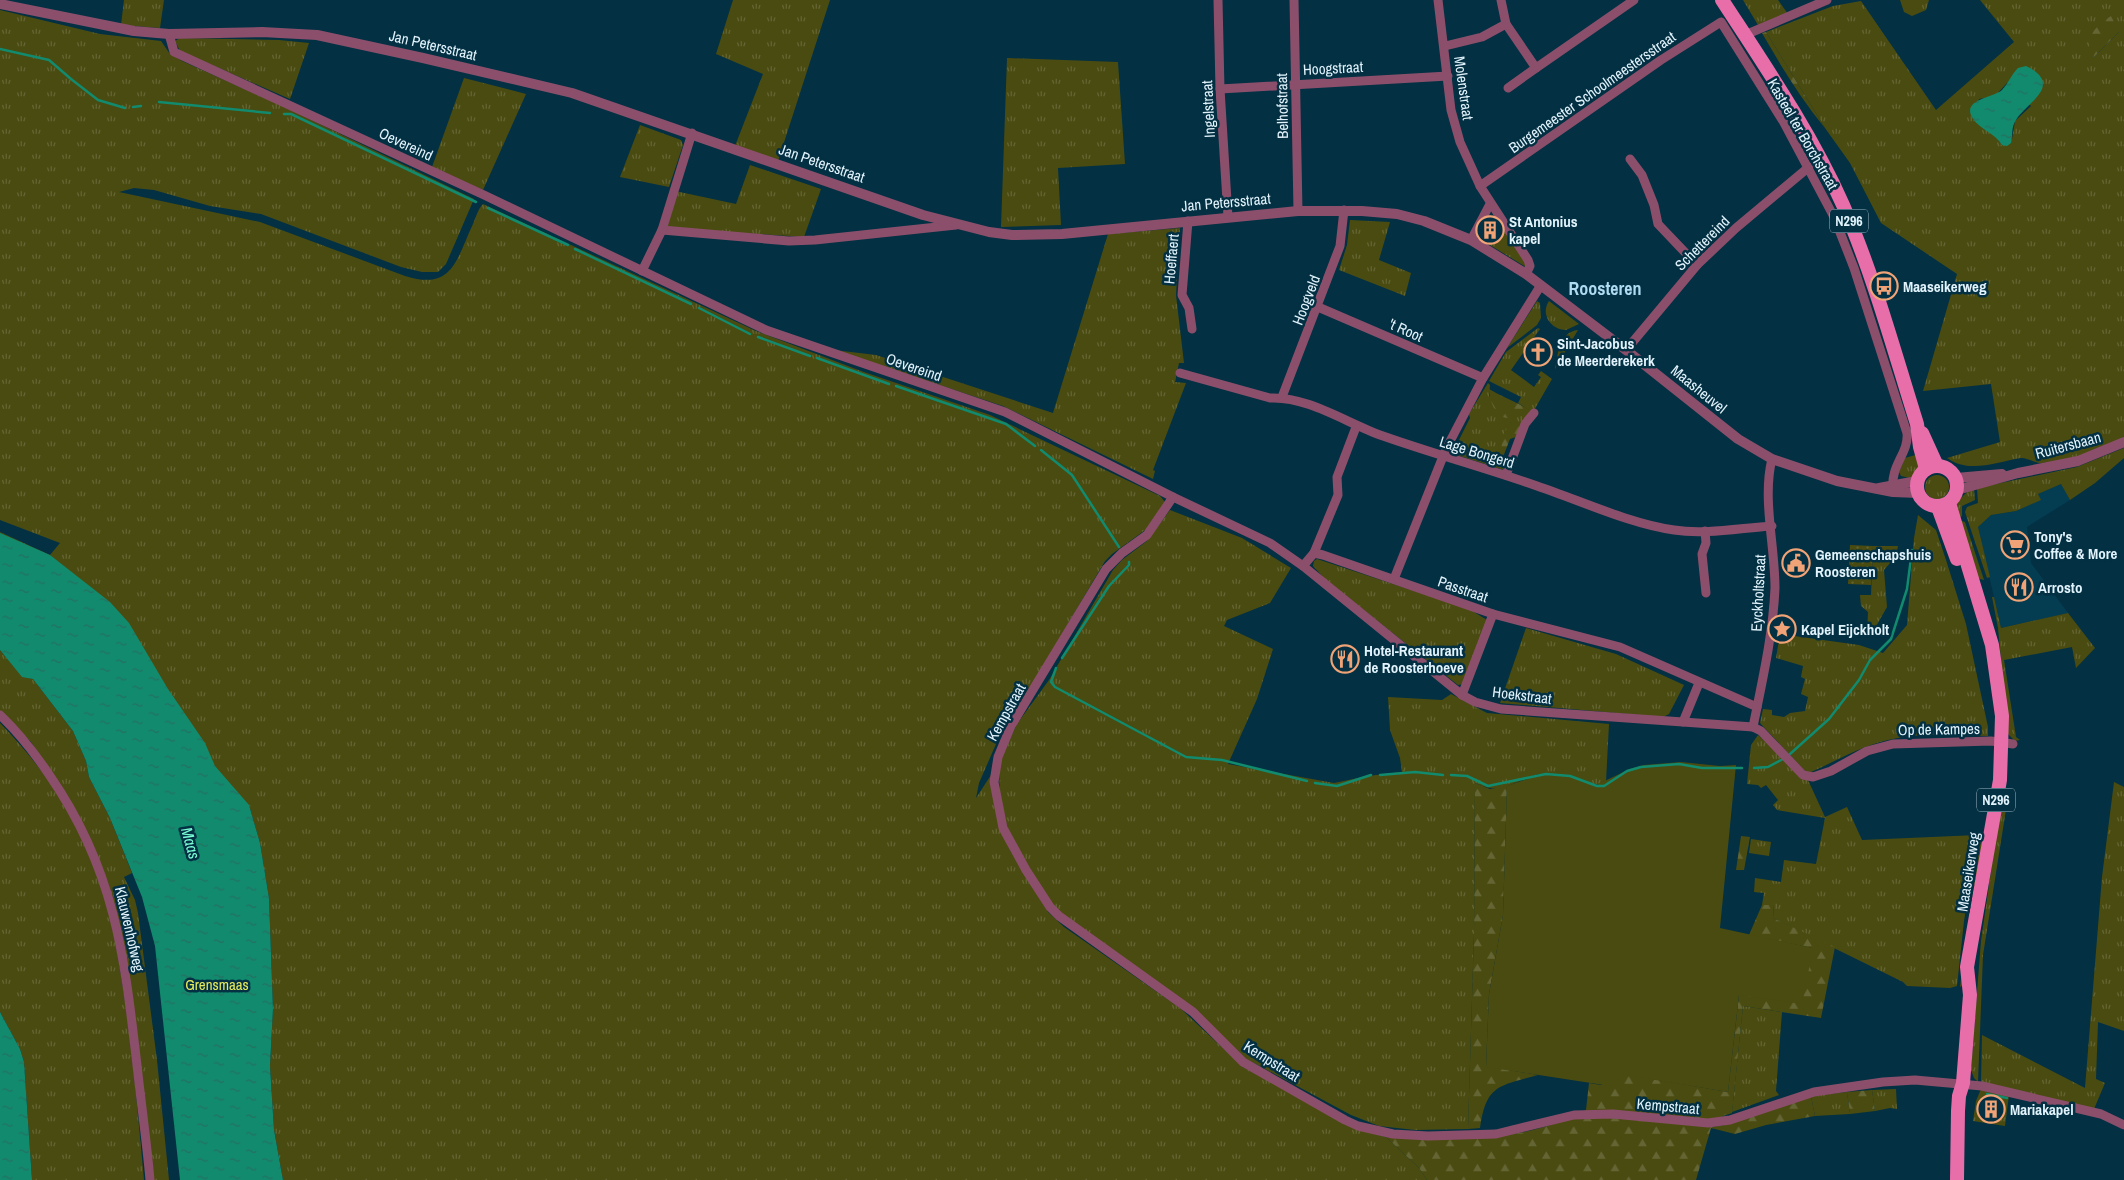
<svg xmlns="http://www.w3.org/2000/svg" width="2124" height="1180" font-family="'Archivo Narrow',sans-serif">
<style>
.built{fill:#043d52}
.grass{fill:url(#grass-tufts);fill-rule:evenodd}
.forest{fill:url(#forest-firs)}
.garden{fill:url(#garden-dots)}
.pitch{fill:#4a4b10}
.water{fill:url(#water-ripples)}
.lines{fill:none;stroke-linecap:round;stroke-linejoin:round}
.stream{stroke:#118a6e;stroke-width:2.5}
.minor{stroke:#8b4f6b;stroke-width:9}
.tertiary{stroke:#8b4f6b;stroke-width:10}
.primary{stroke:#e86eaa;stroke-width:14}
.labels{text-anchor:middle;dominant-baseline:central;stroke-width:5;stroke-linejoin:round;paint-order:stroke}
.shield{fill:#033042;stroke:#9eb8c4;stroke-width:1}
.shield-label{font-size:14px;font-weight:bold;fill:#e1f3fc}
.street-label{font-size:15px;fill:#e1f3fc;stroke:#033042}
.poi-label{font-size:15px;font-weight:bold;fill:#e1f3fc;stroke:#033042;text-anchor:start}
.park-label{font-size:15px;fill:#e6eb5b;stroke:#033042}
.water-label{font-size:16px;font-style:italic;fill:#78fdd5;stroke:#033042}
.quarter-label{font-size:18px;font-weight:bold;fill:#afdaf1;stroke:#033042}
</style>
<defs>
<pattern id="grass-tufts" width="24" height="20" patternUnits="userSpaceOnUse" patternTransform="scale(1.25)"><rect width="24" height="20" fill="#4a4b10"/><path d="M3 7l-1-3M5 7V3M7 7l1-3M15 17l-1-3M17 17v-4M19 17l1-3" fill="none" stroke="#646534"/></pattern>
<pattern id="forest-firs" width="22" height="20" patternUnits="userSpaceOnUse" patternTransform="scale(1.25)"><rect width="22" height="20" fill="#4a4b10"/><path d="M5 1l3.5 6h-7zM16 11l3.5 6h-7z" fill="#646534"/></pattern>
<pattern id="garden-dots" width="8" height="8" patternUnits="userSpaceOnUse" patternTransform="scale(1.25)"><rect width="8" height="8" fill="#4a4b10"/><path d="M2 2h.1M6 6h.1" fill="none" stroke="#646534" stroke-width="1.8" stroke-linecap="round"/></pattern>
<pattern id="water-ripples" width="26" height="14" patternUnits="userSpaceOnUse" patternTransform="scale(1.25)"><rect width="26" height="14" fill="#118a6e"/><path d="M2 4q2-2 4 0t4 0M15 11q2-2 4 0t4 0" fill="none" stroke="#257060"/></pattern>
</defs>
<rect width="100%" height="100%" fill="#033042"/>
<!-- built -->
<polygon class="built" points="2061,484 2070,500 2027,527 2031,563 2068,613 2001,628 1978,527 1991,515 2016,511 2040,500 2038,494"/>
<!-- grass -->
<g class="grass">
<polygon points="124,0 164,0 160,28 121,25"/>
<polygon points="733,0 830,0 778,161 735,146 763,74 716,54"/>
<polygon points="1743,0 1778,0 1788,14 1758,25"/>
<polygon points="1900,0 1929,0 1926,10 1912,16 1904,12"/>
<path d="M1980 0H2124V437C2100 451 2067 463 2040 463 2033 462 2028 458 2021 458 1996 462 1969 474 1947 458L2000 442 1991 384 1923 391 1957 274 1881 223 1850 163 1825 128 1766 32 1833 6 1861 1 1936 110 2014 42ZM2119 32 2094 57 2090 44 2091 36ZM2007 83 2031 106 2015 121 2012 139 2002 145 1995 135 1973 119 1979 99 1995 96Z"/>
<path d="M0 10 100 34 161 41 170 54 182 61 289 109 474 199 446 264 438 272H422L401 267 261 214 210 206 154 190 134 188 119 192 260 222 405 276C453 291 456 260 473 224 476 217 478 209 483 204L756 331 861 371 990 415 1160 496 1165 502 1148 528 1112 554 1105 561 1024 698 1003 728 979 783 976 798 991 775 1010 850 1048 912 1064 927 1180 1008 1243 1067 1356 1129 1386 1137 1419 1168 1427 1180H283L274 1130 270 1066 273 1009 269 898 260 843 249 805 183 850 0 577V532L50 555 60 543 0 520Z"/>
<polygon points="180,38 279,40 309,43 290,99 180,51 175,41"/>
<polygon points="1007,58 1118,62 1125,164 1058,168 1061,225 1001,227"/>
<polygon points="464,78 526,94 483,190 432,167"/>
<polygon points="640,125 681,140 683,145 669,187 620,177"/>
<polygon points="750,165 821,189 804,237 664,228 675,191 736,204"/>
<polygon points="1490,215 1495,217 1528,264 1526,267 1480,239 1485,229 1491,234 1495,230 1487,220"/>
<polygon points="1350,220 1390,222 1379,260 1411,273 1405,296 1339,270 1347,245"/>
<polygon points="1180,228 1176,295 1184,363 1179,363 1175,382 1186,383 1153,470 1155,471 1153,479 1003,406 834,350 876,355 1053,413 1108,234"/>
<polygon points="1537,301 1540,303 1541,318 1537,325 1507,348"/>
<path d="M1549 301 1579 324 1566 330C1551 330 1540 314 1549 301Z"/>
<polygon points="1538,328 1540,329 1511,370 1534,387 1541,377 1538,375 1541,371 1552,379 1533,412 1523,422 1511,422 1501,455 1506,463 1504,470 1454,454 1456,446 1470,418 1469,414 1488,383 1490,385 1489,396 1529,410 1518,403 1521,397 1489,381 1506,352"/>
<path d="M1578 330 1555 369C1558 354 1559 332 1578 330Z"/>
<polygon points="2124,448 2124,458 2095,483 2070,500 2061,484 2038,494 2041,500 2016,511 1991,515 1978,527 1990,577 1987,578 1965,512 1967,507 1978,503 1977,488 2077,467"/>
<path d="M1919 454C1921 465 1919 472 1910 478L1901 476 1899 472 1905 458Z"/>
<circle cx="1937" cy="487" r="12"/>
<polygon points="1974,489 1975,500 1962,506 1962,516 1957,519 1957,502 1969,490"/>
<path d="M1170 510 1242 538 1291 568 1270 603 1227 620 1224 626 1273 649 1257 699 1228 764 1334 783 1368 776 1402 772 1400 758 1390 730 1388 697 1442 700 1451 694 1487 713 1609 724 1606 782C1587 790 1563 773 1542 774 1524 775 1508 791 1490 788 1485 787 1480 785 1475 783L1474 933 1468 1129 1415 1130 1379 1126 1351 1115 1241 1056 1197 1013 1052 906 1010 836 1000 803 999 763 1017 724 1049 680 1113 570 1122 560 1147 541Z"/>
<path d="M1918 515 1936 530 1946 560 1966 624 1988 727V736C1956 736 1920 732 1888 740 1861 746 1836 761 1811 772H1806L1760 723 1763 709 1772 710V715L1784 717 1790 713 1805 711 1808 697 1801 694 1805 679 1801 677 1803 666 1776 658 1780 634 1859 645 1883 653 1907 625 1914 538Z"/>
<polygon points="1962,521 1965,522 1984,580 1977,578 1957,522"/>
<polygon points="1873,546 1898,546 1896,556 1884,570 1887,607 1870,637 1867,633 1868,612 1861,606 1860,595 1871,595"/>
<polygon points="1317,559 1469,609 1487,620 1463,684 1458,685 1325,579 1313,566 1314,561"/>
<polygon points="1992,597 1994,597 2001,628 2068,613 2095,648 2076,668 2072,647 2004,660 2016,737 2020,740 2015,741 2008,734 1998,628"/>
<polygon points="1526,628 1616,654 1684,685 1669,714 1663,717 1500,703"/>
<polygon points="0,650 22,676 33,679 73,731 86,761 89,777 110,818 132,873 124,877 135,900 138,913 157,1060 169,1180 152,1180 123,941 70,800 31,742 0,711"/>
<path d="M0 723C35 759 63 797 85 843 106 888 116 939 123 988 133 1052 138 1116 144 1180H32L24 1062 20 1049 0 1012Z"/>
<polygon points="1758,735 1808,780 1825,817 1847,807 1862,840 1978,835 1964,921 1957,986 1950,988 1907,986 1903,982 1773,918 1774,905 1762,905 1764,893 1754,892 1755,878 1781,882 1784,860 1816,864 1825,818 1777,810 1773,805 1778,800 1766,785 1761,788 1758,785 1747,784 1751,745"/>
<polygon points="2114,782 2124,787 2124,1031 2098,1022 2096,1079 2105,1083 2094,1109 1981,1083 1982,1035 2085,1088 2102,877"/>
<polygon points="2008,797 1983,955 1978,1082 1974,1078 1971,1070 1981,941 2001,801"/>
<polygon points="1981,835 1984,841 1963,985 1960,987"/>
<polygon points="1751,839 1771,842 1769,856 1749,853"/>
<polygon points="1743,1006 1782,1012 1776,1091 1779,1095 1732,1112"/>
<polygon points="1896,1089 1897,1109 1890,1108 1875,1111 1872,1090"/>
<polygon points="1981,1089 2009,1095 2005,1126 1973,1121 1976,1101"/>
<polygon points="1847,1092 1850,1114 1815,1116 1811,1096"/>
</g>
<!-- forest -->
<g class="forest">
<path d="M2111 16 2119 32 2094 57C2081 39 2097 25 2111 16Z"/>
<path d="M1766 32 1825 128C1801 99 1781 66 1762 33Z"/>
<path d="M1489 389C1502 397 1517 402 1530 410 1523 413 1515 419 1507 418 1495 417 1489 399 1489 389Z"/>
<polygon points="1511,422 1523,422 1516,437 1510,439 1503,457 1500,454 1504,433"/>
<path d="M1475 783 1490 789 1507 786 1503 915 1489 994 1486 1066 1538 1075C1500 1086 1486 1084 1480 1128L1468 1129 1474 933Z"/>
<polygon points="1741,836 1750,837 1744,870 1736,870"/>
<path d="M1762 905H1774L1773 918 1835 947 1821 1018 1743 1006 1732 1113 1723 1116 1711 1127 1725 1125 1811 1096 1815 1116 1766 1125 1735 1134 1711 1128 1696 1180H1427L1419 1168 1386 1137C1404 1139 1422 1138 1440 1138 1494 1139 1537 1135 1586 1110L1589 1083 1601 1085 1618 1073 1728 1092 1739 995 1812 948 1749 935Z"/>
<polygon points="1872,1090 1875,1111 1850,1114 1847,1092"/>
</g>
<!-- garden -->
<polygon class="garden" points="1850,545 1873,546 1871,585 1848,584"/>
<!-- pitch -->
<polygon class="pitch" points="1681,762 1720,766 1736,765 1720,928 1813,948 1802,1004 1739,995 1728,1092 1619,1074 1617,1087 1486,1067 1489,994 1503,915 1507,786 1541,774 1572,776 1596,785 1630,769 1644,765"/>
<!-- water -->
<g class="water">
<path d="M2026 66C2065 85 2026 103 2016 120 2011 127 2013 135 2011 143L2007 146 2002 145C1995 133 1981 130 1973 119 1960 99 1994 98 2002 90 2008 84 2011 75 2018 68Z"/>
<polygon points="0,533 50,555 110,602 129,623 168,689 205,743 215,766 249,805 260,843 269,898 273,1009 270,1066 274,1130 283,1180 180,1180 155,946 142,897 110,818 89,777 86,761 73,731 33,679 22,677 0,650"/>
<polygon points="0,1012 20,1049 24,1062 32,1180 0,1180"/>
</g>
<g class="lines">
<!-- stream -->
<g class="stream">
<polyline points="0,49 49,60 71,79 98,100 125,108"/>
<polyline points="159,102 270,113"/>
<polyline points="133,107 141,106"/>
<polyline points="284,114 291,114 476,202"/>
<polyline points="488,208 568,245"/>
<polyline points="575,249 691,304"/>
<polyline points="699,308 750,334"/>
<polyline points="758,337 810,356"/>
<polyline points="817,358 889,384"/>
<polyline points="896,386 1006,424 1035,446"/>
<polyline points="1041,450 1072,475 1119,547"/>
<polyline points="1062,658 1109,586 1129,565 1129,562"/>
<polyline points="1056,668 1051,682 1055,687 1186,757 1222,760 1307,781"/>
<polyline points="1790,754 1829,719 1859,680 1870,660 1891,639 1907,589 1912,550"/>
<polyline points="1754,768 1768,767 1783,759"/>
<polyline points="1380,775 1415,772 1443,775"/>
<polyline points="1451,775 1467,776 1488,786 1546,774 1570,776 1597,786 1604,786 1627,771 1641,767 1679,764 1702,768 1742,768"/>
<polyline points="1315,783 1337,786 1371,775"/>
<polyline points="1987,1094 2007,1098"/>
</g>
<!-- minor -->
<g class="minor">
<polyline points="1218,0 1220,89 1228,217"/>
<polyline points="1294,0 1298,211"/>
<polyline points="1438,0 1451,110 1460,142 1480,186 1528,260 1530,266 1526,274"/>
<polyline points="1506,24 1536,68 1634,0"/>
<polyline points="169,34 174,52 484,195 766,330 1005,412 1173,497 1270,543 1303,566 1462,695 1475,702 1501,709 1683,722 1699,683"/>
<polyline points="1745,35 1827,0"/>
<polyline points="1445,46 1482,37 1506,24 1501,0"/>
<polyline points="1508,88 1536,68"/>
<polyline points="1220,89 1448,76"/>
<polyline points="1630,159 1642,175 1654,205 1658,224 1697,265"/>
<path d="M1480 186 1661 60 1721 22 1783 121 1834 217 1854 268 1907 433C1909 454 1890 464 1893 491"/>
<polyline points="1188,221 1182,295 1189,308 1192,329"/>
<polyline points="662,230 789,241 815,240 956,225"/>
<polyline points="1471,240 1490,204"/>
<polyline points="642,271 662,230 692,133"/>
<polyline points="1318,307 1483,378"/>
<polyline points="1626,350 1697,265 1736,228 1809,167"/>
<path d="M1180 373 1270 398C1308 396 1348 424 1383 436 1434 454 1486 468 1537 486 1579 500 1630 524 1674 530 1705 535 1740 528 1772 526"/>
<polyline points="1282,397 1340,246 1344,210"/>
<polyline points="1506,475 1525,424 1534,413"/>
<polyline points="1173,497 1147,535 1122,553 1106,569 1011,726 998,757 994,782 1003,828 1026,870 1050,907 1059,916 1193,1012 1243,1062 1345,1120 1358,1126 1393,1134 1428,1136 1496,1134 1574,1115 1613,1114 1708,1123 1730,1120 1814,1092 1883,1082 1915,1080 1982,1086 2101,1114 2124,1125"/>
<polyline points="1705,531 1706,543 1702,554 1706,593"/>
<polyline points="1314,553 1338,495 1337,477 1356,427"/>
<polyline points="1303,566 1314,553 1323,555 1493,614 1620,647 1757,707"/>
<polyline points="1394,579 1446,449 1483,378 1541,285"/>
<polyline points="1462,695 1493,614"/>
<path d="M0 715C19 733 36 755 50 776 117 873 125 962 138 1074 142 1110 147 1145 150 1180"/>
<polyline points="1683,722 1753,727 1761,731 1803,775 1813,777 1831,771 1867,751 1893,744 1991,741 2013,744"/>
<path d="M1753 727C1762 682 1773 635 1775 588 1775 546 1762 498 1772 459"/>
</g>
<!-- tertiary -->
<g class="tertiary">
<polyline points="0,4 134,31 169,34 262,32 317,35 423,58 572,93 923,215 989,232 1012,235 1062,234 1298,211 1362,211 1397,214 1424,221 1471,240 1526,274 1626,350 1738,439 1772,459 1837,481 1893,492 1918,493"/>
<polyline points="1956,478 2002,474"/>
<polyline points="1879,488 1917,481"/>
<polyline points="1957,490 2018,473 2078,461 2124,442"/>
</g>
<!-- primary -->
<g class="primary">
<path d="M1722 0C1765 66 1811 133 1843 205 1874 276 1894 351 1917 424L1920 447 1926 469"/>
<polyline points="1922,433 1937,466"/>
<circle cx="1937" cy="486" r="20"/>
<polyline points="1949,503 1992,645 2002,716 2000,780 1967,967 1970,995 1963,1083 1959,1096 1958,1111 1957,1180"/>
<polyline points="1938,507 1957,559"/>
</g>
</g>
<!-- icons -->
<defs>
<g id="building-ring" transform="scale(1.4375)"><circle r="9.5" fill="#033042" stroke="#efa376" stroke-width="1.5"/><path d="M-4-6H4V6H1V3H-1V6H-4ZM-2.5-4.3h1.7v1.8h-1.7ZM.8-4.3h1.7v1.8H.8ZM-2.5-1h1.7V.8h-1.7ZM.8-1h1.7V.8H.8Z" fill="#efa376"/></g>
<g id="bus-ring" transform="scale(1.4375)"><circle r="9.5" fill="#033042" stroke="#efa376" stroke-width="1.5"/><path d="M-5-6H5V4H4V6H2V4H-2V6H-4V4H-5ZM-3.5-4V0h7V-4ZM-3.5 1.2v1.5H-2V1.2ZM2 1.2v1.5H3.5V1.2Z" fill="#efa376"/></g>
<g id="church-ring" transform="scale(1.4375)"><circle r="9.5" fill="#033042" stroke="#efa376" stroke-width="1.5"/><path d="M-1.2-6h2.4v3.5h3.3v2.4h-3.3V6h-2.4V-.1h-3.3v-2.4h3.3Z" fill="#efa376"/></g>
<g id="supermarket-ring" transform="scale(1.4375)"><circle r="9.5" fill="#033042" stroke="#efa376" stroke-width="1.5"/><path d="M-6-5.5h2.5l.6 2H6L4.5 2H-2.5L-4.4-4H-6ZM-1.5 3.2a1.3 1.3 0 1 0 .1 0ZM3 3.2a1.3 1.3 0 1 0 .1 0Z" fill="#efa376"/></g>
<g id="civic-ring" transform="scale(1.4375)"><circle r="9.5" fill="#033042" stroke="#efa376" stroke-width="1.5"/><path d="M-.6-6.5H3V-4.5H.6V-3L4-1V1h2V6H-6V1h2V-1L-.6-3ZM-1.2 2.5V6h2.4V2.5Z" fill="#efa376"/></g>
<g id="restaurant-ring" transform="scale(1.4375)"><circle r="9.5" fill="#033042" stroke="#efa376" stroke-width="1.5"/><path d="M-5-6h1v4h1v-4h1v4h1v-4h1v5L-1.5 .5V6h-2V.5L-5-1ZM5-6V6H3V1.5H1.5Q1.5-4 5-6Z" fill="#efa376"/></g>
<g id="sight-ring" transform="scale(1.4375)"><circle r="9.5" fill="#033042" stroke="#efa376" stroke-width="1.5"/><path d="M0-6L1.8-2.2L6-1.7L2.9 1.2L3.7 5.4L0 3.3L-3.7 5.4L-2.9 1.2L-6-1.7L-1.8-2.2Z" fill="#efa376"/></g>
</defs>
<g fill-rule="evenodd">
<use href="#building-ring" x="1490" y="230"/>
<use href="#bus-ring" x="1884" y="286"/>
<use href="#church-ring" x="1538" y="352"/>
<use href="#supermarket-ring" x="2015" y="545"/>
<use href="#civic-ring" x="1796" y="563"/>
<use href="#restaurant-ring" x="2019" y="587"/>
<use href="#sight-ring" x="1782" y="629"/>
<use href="#restaurant-ring" x="1345" y="659"/>
<use href="#building-ring" x="1991" y="1109"/>
</g>
<g class="labels">
<!-- shield labels -->
<g class="shield">
<rect x="1830" y="209.5" width="38" height="23" rx="4"/>
<rect x="1977" y="788.5" width="38" height="23" rx="4"/>
</g>
<g class="shield-label">
<text x="1849" y="221">N296</text>
<text x="1996" y="800">N296</text>
</g>
<!-- street labels -->
<g class="street-label">
<text transform="translate(433 45) rotate(13)">Jan Petersstraat</text>
<text transform="translate(1333 68) rotate(-3)">Hoogstraat</text>
<text transform="translate(1464 88) rotate(82)">Molenstraat</text>
<text transform="translate(1592 92) rotate(-35)">Burgemeester Schoolmeestersstraat</text>
<text transform="translate(1282 106) rotate(-91)">Belhofstraat</text>
<text transform="translate(1208 109) rotate(-93)">Ingelstraat</text>
<text transform="translate(1803 134) rotate(60)">Kasteel ter Borchstraat</text>
<text transform="translate(406 144) rotate(25)">Oevereind</text>
<text transform="translate(822 163) rotate(19)">Jan Petersstraat</text>
<text transform="translate(1226 202) rotate(-5)">Jan Petersstraat</text>
<text transform="translate(1702 243) rotate(-45)">Schettereind</text>
<text transform="translate(1171 259) rotate(-85)">Hoeffaert</text>
<text transform="translate(1306 300) rotate(-69)">Hoogveld</text>
<text transform="translate(1406 330) rotate(24)">'t Root</text>
<text transform="translate(914 367) rotate(19)">Oevereind</text>
<text transform="translate(1699 389) rotate(39)">Maasheuvel</text>
<text transform="translate(2068 445) rotate(-15)">Ruitersbaan</text>
<text transform="translate(1477 452) rotate(17)">Lage Bongerd</text>
<text transform="translate(1463 589) rotate(19)">Passtraat</text>
<text transform="translate(1758 593) rotate(-87)">Eyckholtstraat</text>
<text transform="translate(1522 695) rotate(7)">Hoekstraat</text>
<text transform="translate(1006 712) rotate(-61)">Kempstraat</text>
<text transform="translate(1939 729) rotate(-1)">Op de Kampes</text>
<text transform="translate(1968 872) rotate(-81)">Maaseikerweg</text>
<text transform="translate(130 929) rotate(77)">Klauwenhofweg</text>
<text transform="translate(1272 1061) rotate(32)">Kempstraat</text>
<text transform="translate(1668 1106) rotate(5)">Kempstraat</text>
</g>
<!-- poi labels -->
<g class="poi-label">
<text x="1509" y="221">St Antonius<tspan x="1509" dy="17">kapel</tspan></text>
<text x="1903" y="286">Maaseikerweg</text>
<text x="1557" y="343">Sint-Jacobus<tspan x="1557" dy="17">de Meerderekerk</tspan></text>
<text x="2034" y="536">Tony's<tspan x="2034" dy="17">Coffee &amp; More</tspan></text>
<text x="1815" y="554">Gemeenschapshuis<tspan x="1815" dy="17">Roosteren</tspan></text>
<text x="2038" y="587">Arrosto</text>
<text x="1801" y="629">Kapel Eijckholt</text>
<text x="1364" y="650">Hotel-Restaurant<tspan x="1364" dy="17">de Roosterhoeve</tspan></text>
<text x="2010" y="1109">Mariakapel</text>
</g>
<!-- park labels -->
<g class="park-label">
<text x="217" y="984">Grensmaas</text>
</g>
<!-- water labels -->
<g class="water-label">
<text transform="translate(191 843) rotate(74)">Maas</text>
</g>
<!-- quarter labels -->
<g class="quarter-label">
<text x="1605" y="288">Roosteren</text>
</g>
</g>
</svg>
